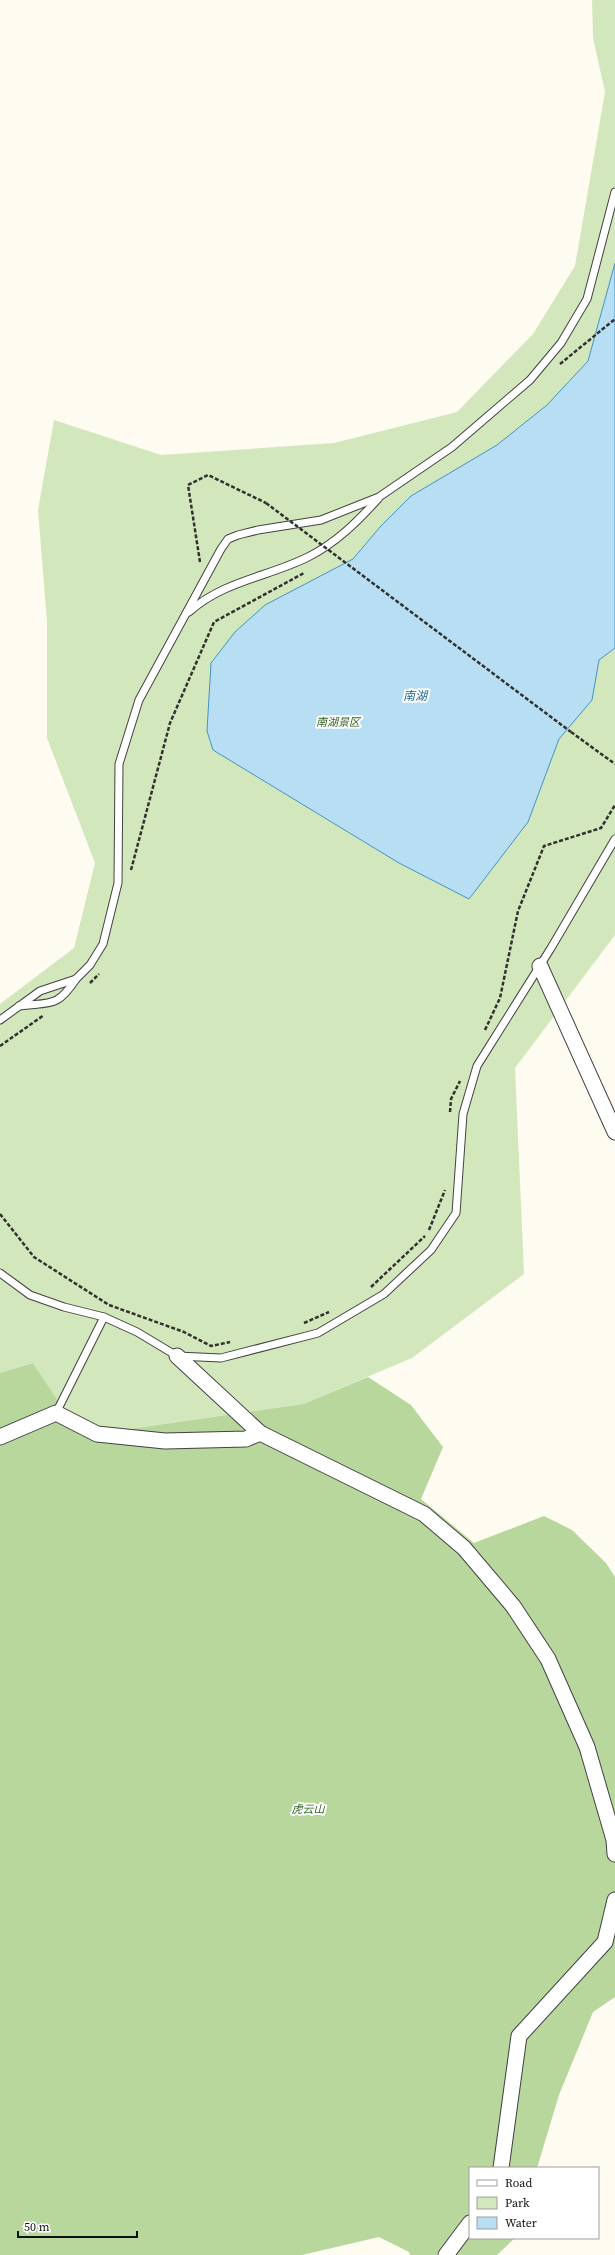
<svg xmlns="http://www.w3.org/2000/svg" width="615" height="2255" font-family="'Source Serif 4','Noto Sans SC',serif">
<style>
.green{fill:#d3e7bc}
.forest{fill:#b8d79c}
.water{fill:#b8def3;stroke:#4394c6}
.lines{fill:none;stroke-linecap:round;stroke-linejoin:round}
.service-casing{stroke:#424242;stroke-width:9}
.minor-casing{stroke:#424242;stroke-width:17}
.path{stroke:#313131;stroke-width:2.5;stroke-dasharray:4 2;stroke-linecap:butt}
.service{stroke:#fff;stroke-width:7}
.minor{stroke:#fff;stroke-width:15}
.path-bridge{stroke:#313131;stroke-width:2.5;stroke-dasharray:4 2;stroke-linecap:butt}
.labels{text-anchor:middle;dominant-baseline:central;stroke-width:4;stroke-linejoin:round;paint-order:stroke}
.park-label{font-size:11px;font-style:italic;fill:#316322;stroke:#fff}
.water-label{font-size:12px;font-style:italic;fill:#1e669a;stroke:#fff}
</style>
<rect width="100%" height="100%" fill="#fefbf1"/>
<!-- green -->
<polygon class="green" points="592,0 615,0 615,935 515,1068 524,1274 412,1358 303,1404 80,1436 33,1363 0,1373 0,1004 74,948 95,863 47,738 47,622 38,510 54,420 161,455 334,443 457,412 533,334 575,266 605,92 593,38"/>
<!-- forest -->
<polygon class="forest" points="33,1363 81,1436 303,1404 368,1377 411,1405 443,1447 421,1499 474,1543 544,1516 572,1530 606,1563 615,1577 615,1997 593,2012 559,2095 537,2168 470,2168 470,2238 515,2238 497,2255 410,2255 409,2252 379,2237 302,2255 0,2255 0,1373"/>
<!-- water -->
<polygon class="water" points="615,263 615,648 599,660 592,700 559,739 528,822 469,899 399,863 213,750 207,731 211,663 235,632 265,605 353,559 380,527 411,496 497,445 547,405 588,361"/>
<g class="lines">
<!-- service casing -->
<g class="service-casing">
<g id="service">
<path d="M189 612C223 581 268 577 308 557 336 543 357 522 378 499"/>
<path d="M19 1006C51 1002 57 1008 76 979"/>
<polyline points="0,1020 40,991 76,979 90,965 103,944 118,883 119,764 139,700 221,549 228,539 238,535 258,530 321,520 379,497 452,447 530,380 561,343 587,299 615,192"/>
<polyline points="0,1273 30,1295 64,1307 104,1317 137,1332 177,1356 221,1358 318,1333 384,1294 431,1250 456,1213 463,1114 477,1066 551,948 615,839"/>
<polyline points="56,1413 104,1317"/>
</g>
</g>
<!-- minor casing -->
<g class="minor-casing">
<g id="minor">
<polyline points="540,966 615,1132"/>
<polyline points="177,1356 260,1433 424,1514 464,1548 513,1606 548,1659 587,1747 614,1840 615,1854"/>
<polyline points="0,1437 56,1413 97,1434 165,1441 246,1439 260,1433"/>
<polyline points="501,2168 519,2036 605,1942 615,1900"/>
<polyline points="446,2255 470,2223"/>
</g>
</g>
<!-- path -->
<g class="path">
<polyline points="560,364 615,319"/>
<polyline points="200,562 188,485 208,475 266,503"/>
<polyline points="571,732 615,764"/>
<polyline points="131,870 170,723 214,622 304,573"/>
<polyline points="90,983 99,974"/>
<polyline points="485,1030 500,998 518,911 544,846 601,828 615,805"/>
<polyline points="0,1046 44,1015"/>
<polyline points="450,1112 451,1099 460,1081"/>
<polyline points="0,1214 34,1257 109,1305 184,1332 211,1346 230,1342"/>
<polyline points="429,1230 445,1190"/>
<polyline points="371,1287 425,1236"/>
<polyline points="304,1323 329,1312"/>
</g>
<!-- service -->
<use href="#service" class="service"/>
<!-- minor -->
<use href="#minor" class="minor"/>
<!-- path-bridge -->
<polyline class="path-bridge" points="266,503 571,732"/>
</g>
<g class="labels">
<!-- park labels -->
<g class="park-label">
<text x="338" y="722">南湖景区</text>
<text x="308" y="1809">虎云山</text>
</g>
<!-- water labels -->
<g class="water-label">
<text x="415" y="696">南湖</text>
</g>
</g>
<!-- legend -->
<rect x="469" y="2167" width="130" height="72" fill="#ffffff" stroke="#9f9f9f"/>
<rect x="477" y="2180" width="20" height="6" fill="#ffffff" stroke="#9f9f9f"/>
<text x="505" y="2187" font-size="12" fill="#0f0f0f">Road</text>
<rect x="477" y="2197" width="20" height="12" fill="#d3e7bc" stroke="#9f9f9f"/>
<text x="505" y="2207" font-size="12" fill="#0f0f0f">Park</text>
<rect x="477" y="2217" width="20" height="12" fill="#b8def3" stroke="#9f9f9f"/>
<text x="505" y="2227" font-size="12" fill="#0f0f0f">Water</text>
<!-- scale -->
<path d="M18 2231v6h119v-6" fill="none" stroke="#0f0f0f" stroke-width="2"/>
<text x="24" y="2231" font-size="12" fill="#0f0f0f" stroke="#ffffff" stroke-width="3" paint-order="stroke">50 m</text>
</svg>
